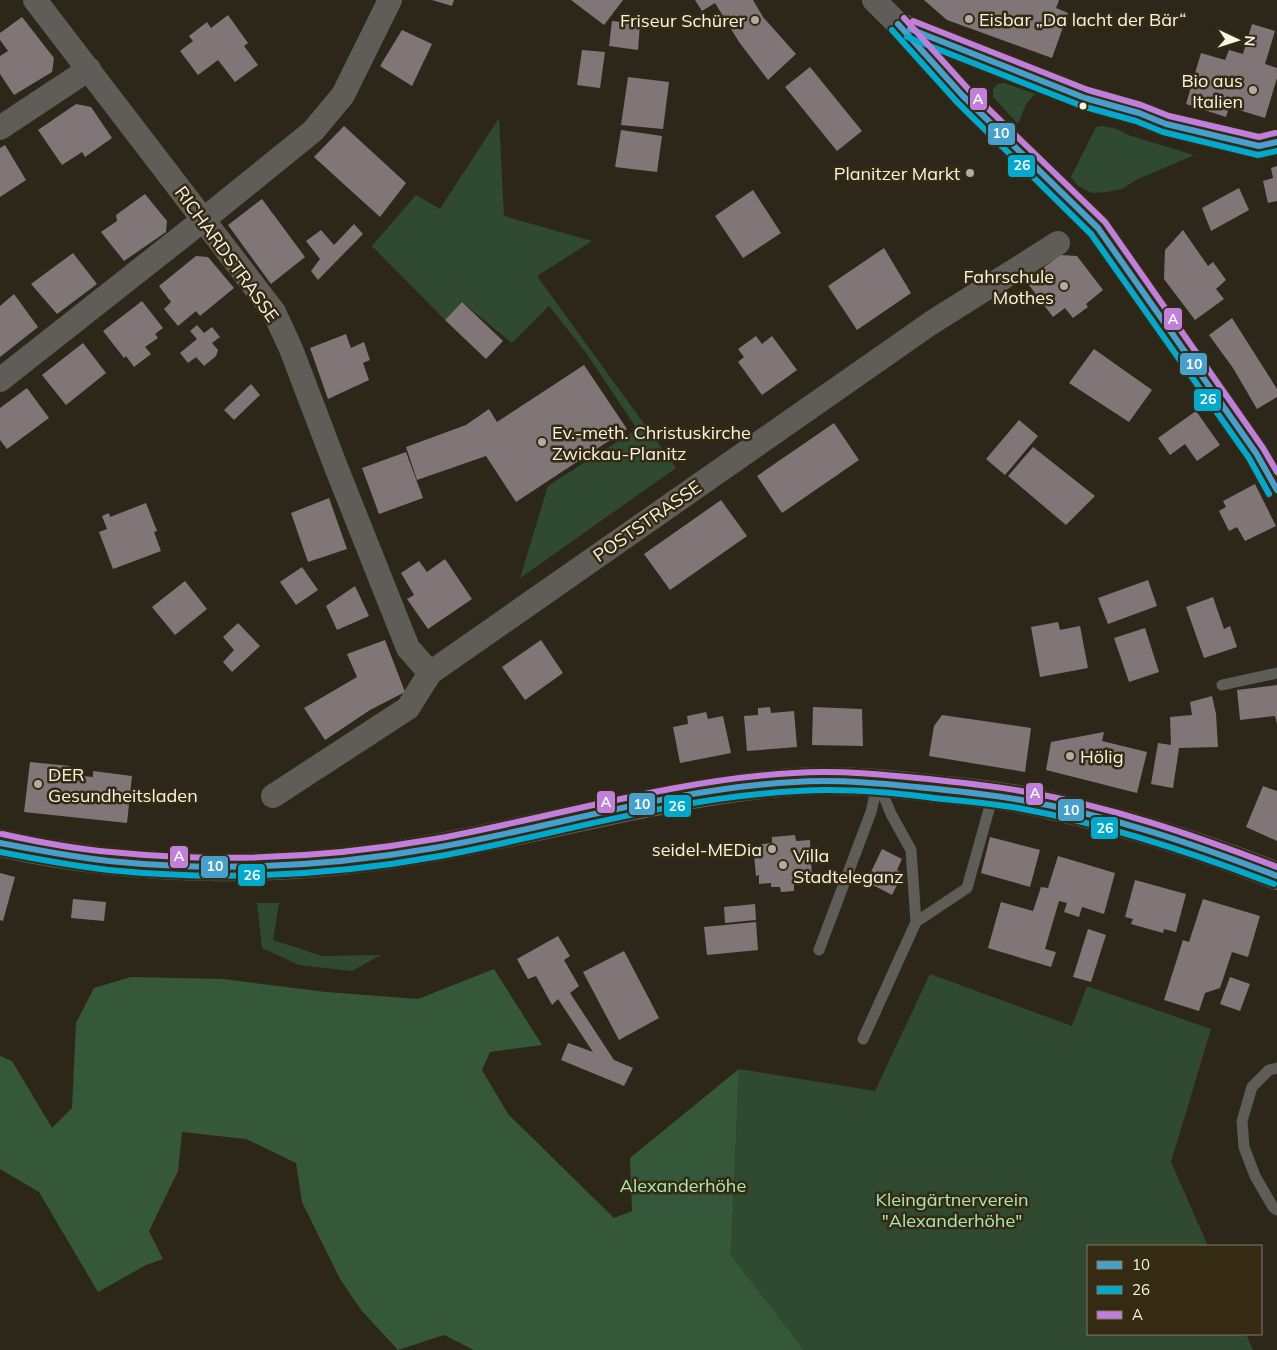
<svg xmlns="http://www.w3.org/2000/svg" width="1277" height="1350" font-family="Mulish,sans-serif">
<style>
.green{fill:#304a32}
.forest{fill:#35583a}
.building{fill:#807678}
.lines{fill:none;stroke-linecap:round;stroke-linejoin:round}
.service{stroke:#5f5d57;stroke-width:11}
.minor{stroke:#5f5d57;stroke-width:24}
.secondary{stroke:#605e58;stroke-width:28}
.bus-1-casing{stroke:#352a12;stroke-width:10}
.bus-2-casing{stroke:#352a12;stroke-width:10}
.bus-3-casing{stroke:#352a12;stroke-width:10}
.bus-1{stroke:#46a0ce;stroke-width:6}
.bus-2{stroke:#00a9ce;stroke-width:6}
.bus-3{stroke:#c07fdc;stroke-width:6}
.poi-dot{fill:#b2ac9e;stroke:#352a12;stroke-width:2}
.bus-dot{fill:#faf4e5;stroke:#352a12;stroke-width:2}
.labels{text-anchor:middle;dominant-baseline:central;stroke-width:5;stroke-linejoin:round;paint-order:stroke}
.poi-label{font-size:18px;fill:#faf4e5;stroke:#352a12;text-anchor:start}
.street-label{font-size:18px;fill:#faf4e5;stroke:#352a12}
.park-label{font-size:18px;fill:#a7ebb3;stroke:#352a12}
.line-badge{stroke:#352a12;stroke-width:2}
.badge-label{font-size:14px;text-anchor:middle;font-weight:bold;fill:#fff}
</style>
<rect width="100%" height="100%" fill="#2d271a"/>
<!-- green -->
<g class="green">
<polygon points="1004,83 1035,94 1026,104 1018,124 993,97 993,90 997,84"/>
<polygon points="499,118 504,216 592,241 537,276 676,468 520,578 548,486 637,429 587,354 549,306 512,343 462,302 445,320 372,246 416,195 440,209"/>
<polygon points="1102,126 1117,129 1128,135 1194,155 1136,180 1122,189 1107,192 1092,193 1078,186 1071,177 1096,127"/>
<polygon points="257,903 279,903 273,940 322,956 381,955 352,971 299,965 262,948"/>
<polygon points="930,974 1072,1026 1087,986 1211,1029 1171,1162 1208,1246 1088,1246 1088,1334 1246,1334 1253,1350 804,1350 731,1255 739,1069 875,1091"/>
</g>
<!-- forest -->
<polygon class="forest" points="494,969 542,1045 490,1052 482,1070 508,1114 614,1218 632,1211 630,1158 739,1069 731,1255 804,1350 474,1350 444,1335 398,1350 362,1311 340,1279 302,1202 296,1163 246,1139 182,1132 178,1171 149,1231 163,1259 146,1265 98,1292 39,1192 0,1169 0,1056 12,1061 52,1128 72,1108 76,1023 94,988 131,977 223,979 326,992 418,999"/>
<!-- building -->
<g class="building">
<polygon points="432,0 454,0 452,6"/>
<polygon points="571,0 623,0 604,25"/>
<polygon points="695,0 753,0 763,17 796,54 768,80 739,42 715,3 702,11"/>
<polygon points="924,0 1059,0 1056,8 1068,13 1052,58 947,20"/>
<polygon points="228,15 248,43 244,46 258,65 235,82 218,60 198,75 180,51 193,41 189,36 207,22 211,28"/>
<polygon points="22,17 54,58 52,72 14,95 0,74 0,56 8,51 0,40 0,33"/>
<polygon points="612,21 640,24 638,50 609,46"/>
<polygon points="1252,24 1275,31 1265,64 1277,68 1277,78 1265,118 1229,107 1226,117 1186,104 1201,53 1225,60 1229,50 1243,54"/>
<polygon points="402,30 432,44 412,86 380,66"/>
<polygon points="582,50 605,52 600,88 577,85"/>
<polygon points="810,67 862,131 837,151 785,87"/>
<polygon points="628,77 669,82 663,129 621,125"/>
<polygon points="76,104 91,107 112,138 85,157 82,152 62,165 38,130"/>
<polygon points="344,126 406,183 380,217 314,157"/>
<polygon points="621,130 662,136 657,172 615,167"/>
<polygon points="5,145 26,180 0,197 0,148"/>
<polygon points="1277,166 1277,201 1268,203 1263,181 1273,178 1271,168"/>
<polygon points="1239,188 1249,210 1211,231 1202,208"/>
<polygon points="753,190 781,233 743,258 715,216"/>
<polygon points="145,194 167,221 166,232 124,261 101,232 117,221 116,215"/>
<polygon points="262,199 305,257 271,284 228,225"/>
<polygon points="354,224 363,234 318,280 311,271 320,259 306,241 321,230 334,245"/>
<polygon points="1183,230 1208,266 1213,262 1226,280 1216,289 1224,299 1195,320 1164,279 1165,250"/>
<polygon points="884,248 911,293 857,330 828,286"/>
<polygon points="73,253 97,284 57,314 31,284"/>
<polygon points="1060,255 1077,256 1103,290 1086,304 1088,307 1073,318 1065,308 1053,317 1026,281"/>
<polygon points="196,256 208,257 234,288 200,316 196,311 178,326 164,309 171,302 159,286"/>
<polygon points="14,294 38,327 0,357 0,306"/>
<polygon points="142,301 163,328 155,334 158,338 145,347 151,354 134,367 126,356 124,358 103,331"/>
<polygon points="462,302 503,341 486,359 445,320"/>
<polygon points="1232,318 1277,389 1277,397 1257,409 1233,368 1209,335"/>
<polygon points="197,325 204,333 212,327 220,337 212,343 218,350 216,356 204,366 196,357 188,363 180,353 197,339 190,331"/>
<polygon points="346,334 351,348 364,342 370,360 363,363 369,380 328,399 310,348"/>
<polygon points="756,336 762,344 772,336 797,370 762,395 738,362 744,357 738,349"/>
<polygon points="83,343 106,373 66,405 42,375"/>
<polygon points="1094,349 1152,390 1129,422 1069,383"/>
<polygon points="584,365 627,429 516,502 486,456 417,480 406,447 466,425 489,409 497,422"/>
<polygon points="251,384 260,395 234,420 224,410"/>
<polygon points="27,388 49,418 7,449 0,440 0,408"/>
<polygon points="1196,411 1220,445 1197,461 1185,444 1170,455 1158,438"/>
<polygon points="1019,420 1038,436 1005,475 986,459"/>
<polygon points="834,423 859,460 782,513 757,476"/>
<polygon points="1033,447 1095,496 1066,525 1008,476"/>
<polygon points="406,452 423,498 379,514 362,468"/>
<polygon points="1255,484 1276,526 1245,541 1237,527 1229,531 1219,511 1226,507 1223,501"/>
<polygon points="329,498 347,549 308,562 291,513"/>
<polygon points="721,500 747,536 670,590 644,554"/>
<polygon points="146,503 157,531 154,532 161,551 113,569 99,532 107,529 102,516 109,513 110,517"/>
<polygon points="445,559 472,599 428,629 407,599 414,595 401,573 419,561 427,572"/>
<polygon points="302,567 318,590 296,605 280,582"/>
<polygon points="1148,580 1157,606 1108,624 1098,598"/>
<polygon points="185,581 207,609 175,635 152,607"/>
<polygon points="355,586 369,616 337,630 326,606"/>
<polygon points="1213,597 1224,629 1230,626 1237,647 1204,658 1186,607"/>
<polygon points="1058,622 1060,630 1080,626 1088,668 1040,677 1031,627"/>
<polygon points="238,623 260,646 232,672 223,662 234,650 223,637"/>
<polygon points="1145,628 1159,672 1129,682 1114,638"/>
<polygon points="385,640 405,692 370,710 325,740 304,708 357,677 347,654"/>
<polygon points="541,640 563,673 525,700 502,667"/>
<polygon points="1277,685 1277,724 1275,716 1240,720 1237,690"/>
<polygon points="1212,696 1216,714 1218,747 1179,748 1173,788 1151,784 1158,743 1171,745 1170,717 1192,715 1190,702"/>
<polygon points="770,707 771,713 794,711 797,747 747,751 744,716 758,715 758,708"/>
<polygon points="813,707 862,709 863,746 812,745"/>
<polygon points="706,712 708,719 723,716 731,753 680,763 673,727 688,724 687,716"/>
<polygon points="942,715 1031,728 1025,772 929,756 934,726"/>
<polygon points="1104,732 1102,741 1147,752 1137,793 1046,770 1051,742"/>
<polygon points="30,762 70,766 69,779 83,781 83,776 93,777 93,771 132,776 127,823 24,812"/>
<polygon points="1263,786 1277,791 1277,841 1246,827"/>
<polygon points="795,835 796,841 810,840 812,878 801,878 801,885 794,885 794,891 781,892 780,887 771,887 771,883 759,884 759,875 756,876 754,855 758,855 758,850 762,844 772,843 772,837"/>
<polygon points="990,837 1040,850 1030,887 981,873"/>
<polygon points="882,849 902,859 897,870 903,873 892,895 871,884 875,876 870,874"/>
<polygon points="1058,856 1115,873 1104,914 1082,907 1079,917 1064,912 1067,903 1059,901 1045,949 1056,952 1051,967 988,948 1001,902 1033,911 1041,887 1048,888"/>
<polygon points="0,873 15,877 3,921 0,920"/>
<polygon points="1135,880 1186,894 1176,932 1164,929 1163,933 1131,924 1133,919 1125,917"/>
<polygon points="73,899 106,902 104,921 71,918"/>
<polygon points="1203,899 1260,916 1248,957 1232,952 1220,988 1205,993 1199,1011 1164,1000 1183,940 1189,942"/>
<polygon points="755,904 756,920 725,923 724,907"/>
<polygon points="756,922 758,950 707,955 704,927"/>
<polygon points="1088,929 1106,935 1091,982 1073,977"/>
<polygon points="558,936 570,956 564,960 579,986 570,993 614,1060 633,1068 624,1086 561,1060 568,1043 593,1052 558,999 552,1005 536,976 528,979 517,959"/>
<polygon points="624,951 659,1018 619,1040 583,972"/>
<polygon points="1230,977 1250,984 1240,1011 1220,1004"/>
</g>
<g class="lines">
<!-- service -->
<g class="service">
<polyline points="1222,685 1277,673"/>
<polyline points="916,922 967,888 993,795"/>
<polyline points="819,950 871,812 878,782 891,814 911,850 916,922 863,1039"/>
<polyline points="1277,1068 1269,1070 1252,1087 1242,1121 1244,1147 1255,1176 1273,1207 1277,1210"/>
</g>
<!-- minor -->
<g class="minor">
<polyline points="35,0 274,312 291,349 336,467 408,648 430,673"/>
<polyline points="874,0 898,24 1085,98 1139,113 1166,124 1259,146 1277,142"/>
<polyline points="0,128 89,69"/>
<polyline points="0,380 203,220 313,131 343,95 390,0"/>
<polyline points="273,796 408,708 430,673 931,323 1058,243"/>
</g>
<!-- secondary -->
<path class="secondary" d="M0 843C141 875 292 874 434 848 505 835 575 818 645 804 694 794 744 785 794 782 842 779 889 783 937 789 974 793 1010 796 1047 805 1126 822 1201 846 1277 876"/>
<!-- bus-1 casing -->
<g class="bus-1-casing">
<g id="bus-1">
<polyline points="898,24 963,96 1098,228 1256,453 1277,490"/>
<polyline points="910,29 1085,98 1139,113 1166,124 1259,146 1277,142"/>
<path d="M0 843C36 850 73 857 109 861 218 872 327 867 434 848 554 827 672 789 794 782 842 779 889 784 937 789 965 792 993 795 1021 800 1109 815 1194 844 1277 876"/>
</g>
</g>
<!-- bus-2 casing -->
<g class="bus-2-casing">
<g id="bus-2">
<polyline points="892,30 957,102 1091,234 1249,458 1269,494"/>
<polyline points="907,37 1082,106 1136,121 1163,132 1258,155 1277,151"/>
<path d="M0 852C36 859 72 866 109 870 219 881 331 876 440 856 559 834 677 797 798 791 844 788 889 792 934 798 962 801 991 803 1018 808 1106 824 1191 852 1274 884"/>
</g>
</g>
<!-- bus-3 casing -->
<g class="bus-3-casing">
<g id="bus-3">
<polyline points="904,18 969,90 1105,222 1263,448 1277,472"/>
<polyline points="913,21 1088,90 1141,105 1169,116 1259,137 1275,133"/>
<path d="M2 834C38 842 74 849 111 852 219 863 328 858 435 839 555 817 673 780 794 773 842 770 890 775 937 780 965 783 993 786 1021 791 1109 806 1194 835 1277 867"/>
</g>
</g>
<!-- bus-1 -->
<use href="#bus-1" class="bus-1"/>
<!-- bus-2 -->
<use href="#bus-2" class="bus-2"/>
<!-- bus-3 -->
<use href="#bus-3" class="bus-3"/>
</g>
<!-- markers -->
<g class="poi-dot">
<circle cx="969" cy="19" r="5"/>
<circle cx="755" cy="20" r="5"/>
<circle cx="1253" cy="90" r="5"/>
<circle cx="970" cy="173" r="5"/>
<circle cx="1064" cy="286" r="5"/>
<circle cx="542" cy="442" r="5"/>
<circle cx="1070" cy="756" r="5"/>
<circle cx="38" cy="784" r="5"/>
<circle cx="772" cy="849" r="5"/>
<circle cx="783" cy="865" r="5"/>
</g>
<circle class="bus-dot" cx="1083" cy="106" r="4.5"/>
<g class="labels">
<!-- poi labels -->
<g class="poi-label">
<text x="979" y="19">Eisbar „Da lacht der Bär“</text>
<text x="745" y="20" text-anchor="end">Friseur Schürer</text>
<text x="1243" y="80" text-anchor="end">Bio aus<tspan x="1243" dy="21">Italien</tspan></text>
<text x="960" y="173" text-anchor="end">Planitzer Markt</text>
<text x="1054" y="276" text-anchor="end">Fahrschule<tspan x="1054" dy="21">Mothes</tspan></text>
<text x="552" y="432">Ev.-meth. Christuskirche<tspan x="552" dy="21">Zwickau-Planitz</tspan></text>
<text x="1080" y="756">Hölig</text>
<text x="48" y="774">DER<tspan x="48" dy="21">Gesundheitsladen</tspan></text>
<text x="762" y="849" text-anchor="end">seidel-MEDia</text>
<text x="793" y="855">Villa<tspan x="793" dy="21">Stadteleganz</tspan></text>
</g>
<!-- street labels -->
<g class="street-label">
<text transform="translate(227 254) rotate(54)">RICHARDSTRASSE</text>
<text transform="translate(647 521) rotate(-35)">POSTSTRASSE</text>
</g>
<!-- park labels -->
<g class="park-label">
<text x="683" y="1185">Alexanderhöhe</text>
<text x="952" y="1199">Kleingärtnerverein<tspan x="952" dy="21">"Alexanderhöhe"</tspan></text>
</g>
</g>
<g class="line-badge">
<rect x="969" y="87" width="19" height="24" rx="5" fill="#c07fdc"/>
<rect x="987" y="122" width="29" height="24" rx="5" fill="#46a0ce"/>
<rect x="1007" y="154" width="29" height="24" rx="5" fill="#00a9ce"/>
<rect x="1163" y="307" width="20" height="24" rx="5" fill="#c07fdc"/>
<rect x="1179" y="352" width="29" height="24" rx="5" fill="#46a0ce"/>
<rect x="1193" y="388" width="29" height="24" rx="5" fill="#00a9ce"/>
<rect x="1025" y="782" width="19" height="24" rx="5" fill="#c07fdc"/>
<rect x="596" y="790" width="20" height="24" rx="5" fill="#c07fdc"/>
<rect x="628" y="792" width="28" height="24" rx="5" fill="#46a0ce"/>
<rect x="663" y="794" width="29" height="24" rx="5" fill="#00a9ce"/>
<rect x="1057" y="798" width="28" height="24" rx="5" fill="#46a0ce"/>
<rect x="1090" y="816" width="29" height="24" rx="5" fill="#00a9ce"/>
<rect x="169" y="845" width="20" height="24" rx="5" fill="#c07fdc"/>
<rect x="200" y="855" width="29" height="24" rx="5" fill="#46a0ce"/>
<rect x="237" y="863" width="29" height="24" rx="5" fill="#00a9ce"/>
</g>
<g class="badge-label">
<text x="978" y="104">A</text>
<text x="1001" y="138">10</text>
<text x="1022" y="170">26</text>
<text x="1173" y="324">A</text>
<text x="1194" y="369">10</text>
<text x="1208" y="404">26</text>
<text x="1035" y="798">A</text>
<text x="606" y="807">A</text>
<text x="642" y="809">10</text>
<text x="677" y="811">26</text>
<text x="1071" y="815">10</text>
<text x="1105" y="833">26</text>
<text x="179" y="861">A</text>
<text x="215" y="871">10</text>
<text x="252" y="880">26</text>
</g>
<!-- legend -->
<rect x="1087" y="1245" width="175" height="90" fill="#352a12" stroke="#847b66"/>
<rect x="1097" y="1261" width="25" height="8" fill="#46a0ce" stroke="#847b66"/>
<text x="1132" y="1270" font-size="15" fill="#faf4e5">10</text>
<rect x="1097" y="1286" width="25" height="8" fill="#00a9ce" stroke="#847b66"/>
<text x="1132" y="1295" font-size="15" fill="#faf4e5">26</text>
<rect x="1097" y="1311" width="25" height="8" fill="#c07fdc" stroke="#847b66"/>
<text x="1132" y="1320" font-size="15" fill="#faf4e5">A</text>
<!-- north arrow -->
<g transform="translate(1237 40) rotate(94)" stroke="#352a12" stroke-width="4" paint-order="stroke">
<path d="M0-4L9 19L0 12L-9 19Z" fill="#faf4e5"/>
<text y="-8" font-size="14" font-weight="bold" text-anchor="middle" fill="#faf4e5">N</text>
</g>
</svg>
